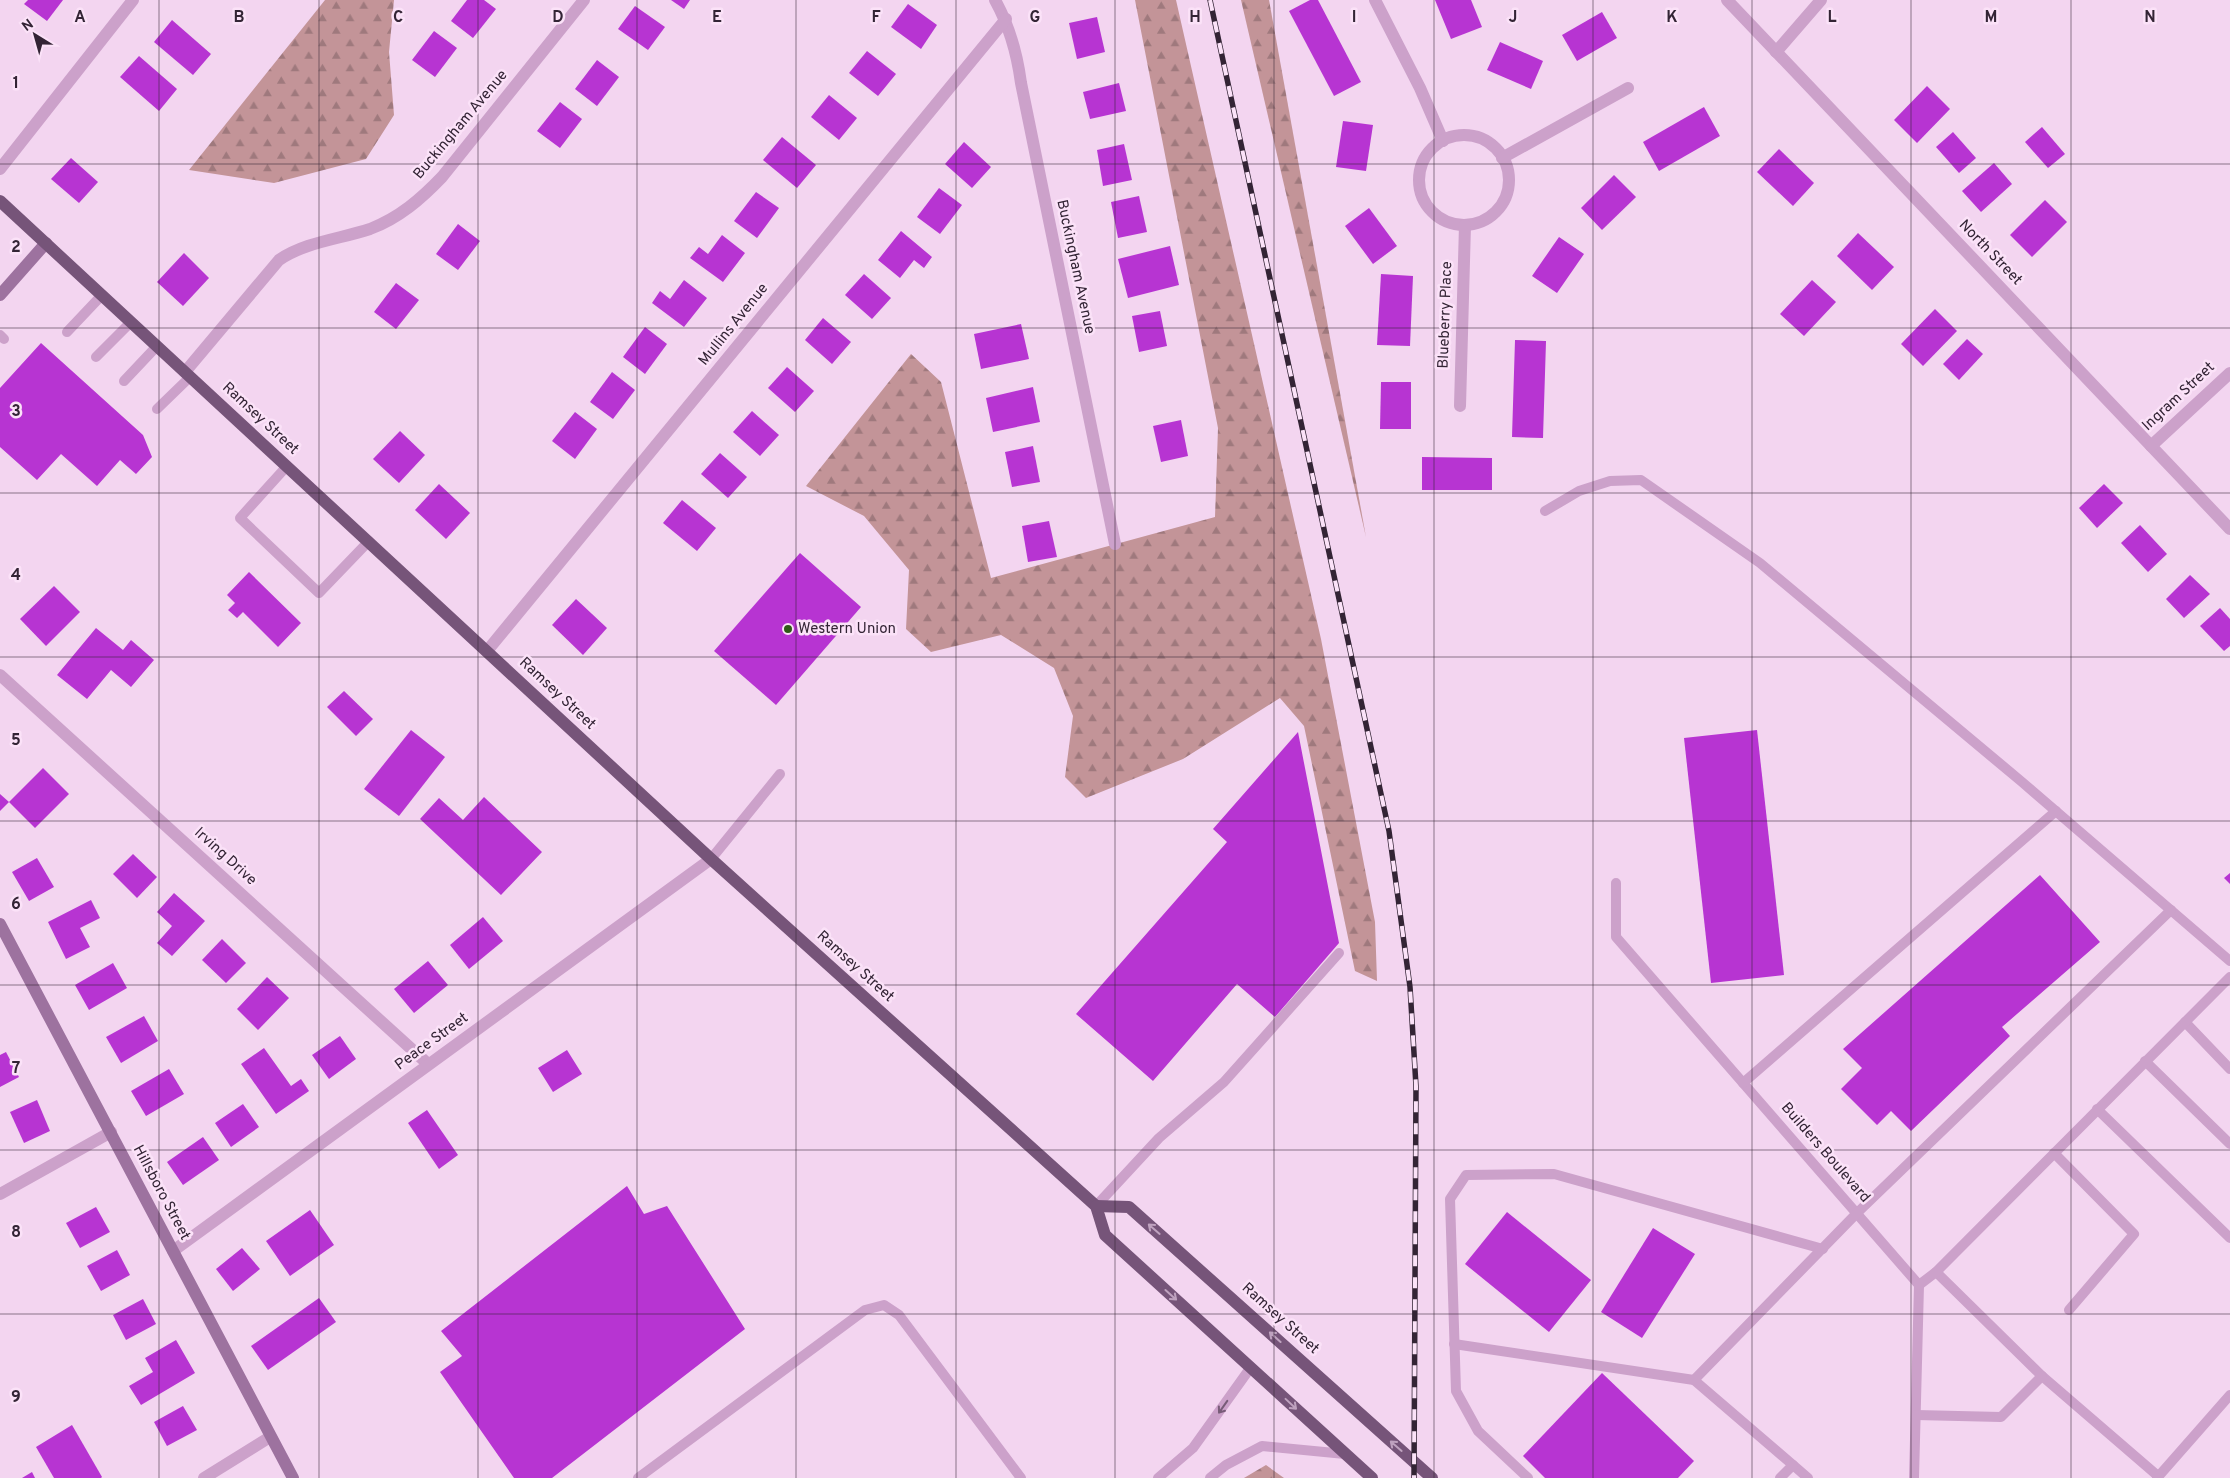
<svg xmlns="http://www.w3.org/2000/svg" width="2230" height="1478" font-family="Overpass,sans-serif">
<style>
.forest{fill:url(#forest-firs)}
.building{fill:#b734d2}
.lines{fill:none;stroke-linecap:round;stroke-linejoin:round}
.lane{stroke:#cca1ca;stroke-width:10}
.street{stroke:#cca1ca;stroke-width:12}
.secondary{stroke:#9d729f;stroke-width:12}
.primary{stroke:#765479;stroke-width:12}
.rail-casing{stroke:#332435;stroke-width:5.5}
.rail{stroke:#fbe2f8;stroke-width:4;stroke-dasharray:11;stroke-linecap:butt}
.oneway{stroke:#bfa2bf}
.oneway2{stroke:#785c78}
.grid{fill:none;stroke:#332435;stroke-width:1;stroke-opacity:0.55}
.poi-dot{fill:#2e5a16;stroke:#fbe2f8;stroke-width:2}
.labels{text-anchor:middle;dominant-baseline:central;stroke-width:5;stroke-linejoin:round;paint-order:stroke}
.street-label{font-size:15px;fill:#332435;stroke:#fbe2f8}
.poi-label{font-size:15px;fill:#332435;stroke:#fbe2f8;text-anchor:start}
.grid-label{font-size:16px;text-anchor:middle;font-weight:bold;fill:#332435;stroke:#fbe2f8;stroke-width:5;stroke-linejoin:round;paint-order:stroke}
</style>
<defs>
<pattern id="forest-firs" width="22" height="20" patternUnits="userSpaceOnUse" patternTransform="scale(1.25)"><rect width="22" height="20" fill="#c39498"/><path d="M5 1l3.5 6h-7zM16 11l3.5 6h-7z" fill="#9f797d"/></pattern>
</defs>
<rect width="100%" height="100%" fill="#f3d5f0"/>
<!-- forest -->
<g class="forest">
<polygon points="325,0 394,0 389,52 394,115 366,159 274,183 189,170"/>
<polygon points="1135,0 1176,0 1321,639 1375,922 1377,981 1355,971 1304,726 1280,698 1183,759 1086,798 1065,777 1073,716 1054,668 1001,635 931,652 906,629 909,570 864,516 806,486 911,354 941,382 991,578 1215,517 1218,428"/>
<polygon points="1241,0 1269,0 1366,537"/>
<polygon points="1266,1465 1284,1478 1244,1478"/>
</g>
<!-- building -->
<g class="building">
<polygon points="28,0 63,0 47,21 24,4"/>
<polygon points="467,0 484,0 496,9 473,38 451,21"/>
<polygon points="671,0 690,0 684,9"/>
<polygon points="1310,0 1318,0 1361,82 1334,96 1289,11"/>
<polygon points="1435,0 1471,0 1482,27 1451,39"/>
<polygon points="908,4 937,25 921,49 891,27"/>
<polygon points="635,6 665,27 648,50 618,29"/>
<polygon points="1602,12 1617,38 1577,61 1562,35"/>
<polygon points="1097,17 1105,52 1077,59 1069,23"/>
<polygon points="172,20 211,54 193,75 154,42"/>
<polygon points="434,31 457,48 435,77 412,60"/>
<polygon points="1500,42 1543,61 1531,89 1487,70"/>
<polygon points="867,51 896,74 878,96 849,73"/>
<polygon points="139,56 177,89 159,111 120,77"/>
<polygon points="597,60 619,77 597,106 575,89"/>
<polygon points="1119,83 1126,111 1090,119 1083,92"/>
<polygon points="1927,86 1950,109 1917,143 1894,120"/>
<polygon points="829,95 857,118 839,140 811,117"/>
<polygon points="560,102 582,119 560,148 537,131"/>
<polygon points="1704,107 1720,136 1659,171 1643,142"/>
<polygon points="1343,121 1373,125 1366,171 1336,167"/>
<polygon points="2042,127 2065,154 2048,168 2025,142"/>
<polygon points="1953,132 1976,158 1959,173 1936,147"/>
<polygon points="782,137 816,165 797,188 763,160"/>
<polygon points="964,142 991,167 972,188 945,164"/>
<polygon points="1124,144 1132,180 1103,186 1097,150"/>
<polygon points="1779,149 1814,183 1793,206 1757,172"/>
<polygon points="71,158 98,182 79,203 51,179"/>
<polygon points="1994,163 2012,184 1981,212 1962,191"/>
<polygon points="1614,175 1636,197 1602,230 1581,208"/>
<polygon points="939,188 962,205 940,234 917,217"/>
<polygon points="756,192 779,208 757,238 734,221"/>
<polygon points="1139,196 1147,232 1118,238 1111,202"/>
<polygon points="2045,200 2067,222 2032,257 2010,235"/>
<polygon points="1369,208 1397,246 1373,264 1345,226"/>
<polygon points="458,224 480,241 458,270 436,254"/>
<polygon points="901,231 932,257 924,268 914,260 900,278 878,260"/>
<polygon points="1858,233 1894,267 1872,290 1837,256"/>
<polygon points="722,235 745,253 723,282 690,258 699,247 708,254"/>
<polygon points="1559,237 1584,254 1557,293 1532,276"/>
<polygon points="1170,246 1179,285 1128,298 1118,259"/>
<polygon points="184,253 209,278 183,306 157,282"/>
<polygon points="864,274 891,298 872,319 845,295"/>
<polygon points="1381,274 1413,276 1410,346 1377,345"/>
<polygon points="684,280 707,298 684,327 652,303 660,291 670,299"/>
<polygon points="1812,280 1836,302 1804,336 1780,314"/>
<polygon points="396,283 419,300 396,329 374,312"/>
<polygon points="1935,309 1957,331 1923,366 1901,344"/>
<polygon points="1160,311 1167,346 1139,352 1132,316"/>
<polygon points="823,318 851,342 832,364 805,340"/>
<polygon points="1021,324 1029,359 981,369 974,334"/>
<polygon points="645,327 667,344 645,374 623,357"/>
<polygon points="1967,339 1983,354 1959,380 1943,364"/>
<polygon points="1515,340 1546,341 1543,438 1512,437"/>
<polygon points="41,343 143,435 152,457 136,474 120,460 97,486 61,454 37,480 0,447 0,388"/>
<polygon points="787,367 814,391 795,412 768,388"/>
<polygon points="612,372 635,390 613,419 590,402"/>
<polygon points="1381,382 1411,382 1411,429 1380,429"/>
<polygon points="1033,387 1040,422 993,432 986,398"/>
<polygon points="752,411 779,435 760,456 733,432"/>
<polygon points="575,412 597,429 575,459 552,441"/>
<polygon points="1181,420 1188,456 1161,462 1153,426"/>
<polygon points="400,431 425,455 399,483 373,459"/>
<polygon points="1033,446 1040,482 1012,487 1005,452"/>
<polygon points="720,453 747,477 728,498 701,474"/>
<polygon points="1422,457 1492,458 1492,490 1422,490"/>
<polygon points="439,484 470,513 446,539 415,510"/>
<polygon points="2104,484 2123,503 2097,528 2079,508"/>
<polygon points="682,500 716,528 697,551 663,523"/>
<polygon points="1049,521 1057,557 1028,562 1022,526"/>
<polygon points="2140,525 2167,554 2148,572 2121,543"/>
<polygon points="800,553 861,607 776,705 714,651"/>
<polygon points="249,572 301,623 278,647 243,612 237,618 228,610 235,603 227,595"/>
<polygon points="2190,575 2210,594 2184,618 2166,599"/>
<polygon points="54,586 80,612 46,646 20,619"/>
<polygon points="576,599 607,628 583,655 552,625"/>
<polygon points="2220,608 2230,619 2230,646 2224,651 2200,626"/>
<polygon points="96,628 123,650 131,640 154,660 131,687 111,670 87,699 57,675"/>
<polygon points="344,691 373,719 356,736 327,707"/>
<polygon points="411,730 445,757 399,816 364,789"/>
<polygon points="1757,730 1784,975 1711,983 1684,738"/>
<polygon points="1298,732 1339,943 1275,1017 1237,984 1153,1081 1076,1014 1227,842 1213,829"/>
<polygon points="43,768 69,794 35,828 9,802"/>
<polygon points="0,794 9,802 0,811"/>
<polygon points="484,797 542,852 501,895 420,819 439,798 463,820"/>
<polygon points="133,854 157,877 137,898 113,874"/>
<polygon points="37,858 54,887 29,901 12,872"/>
<polygon points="2230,873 2230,884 2224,878"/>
<polygon points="2040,875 2100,942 2002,1027 2010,1036 1911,1131 1891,1111 1877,1125 1841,1089 1862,1068 1843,1049"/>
<polygon points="174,893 205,921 172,956 157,943 172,926 157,912"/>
<polygon points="91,900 100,918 80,928 90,947 66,959 48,922"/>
<polygon points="483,917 503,941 469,969 450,945"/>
<polygon points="222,939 246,963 226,983 202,960"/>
<polygon points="428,961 448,985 414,1013 394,989"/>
<polygon points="113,963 127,988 89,1010 75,985"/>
<polygon points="267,977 289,998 258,1030 237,1009"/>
<polygon points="144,1016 158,1041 121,1063 106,1037"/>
<polygon points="340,1036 356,1059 329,1079 312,1055"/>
<polygon points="264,1048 291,1086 301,1079 309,1091 276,1114 241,1064"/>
<polygon points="567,1050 582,1074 553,1092 538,1068"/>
<polygon points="6,1052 19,1077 0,1087 0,1055"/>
<polygon points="169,1069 184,1094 146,1116 131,1091"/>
<polygon points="37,1100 50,1131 24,1143 10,1112"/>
<polygon points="243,1104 259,1127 231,1147 215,1123"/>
<polygon points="427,1110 458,1155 439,1169 408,1123"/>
<polygon points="203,1137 219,1160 183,1185 167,1162"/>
<polygon points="627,1186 644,1214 667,1206 745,1329 552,1478 514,1478 440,1372 462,1356 441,1331"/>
<polygon points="96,1207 110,1232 80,1248 66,1223"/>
<polygon points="310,1210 334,1245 290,1276 266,1241"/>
<polygon points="1507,1212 1591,1280 1549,1332 1465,1264"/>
<polygon points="1653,1228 1695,1254 1642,1338 1601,1312"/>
<polygon points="242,1248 260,1269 233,1291 216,1269"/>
<polygon points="117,1250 130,1275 101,1291 87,1266"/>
<polygon points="319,1298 336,1322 268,1370 251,1346"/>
<polygon points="143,1299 156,1324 126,1340 113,1315"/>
<polygon points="176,1340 195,1373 141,1405 129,1386 153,1372 145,1358"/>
<polygon points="1602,1373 1694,1461 1678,1478 1545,1478 1523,1456"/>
<polygon points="183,1406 197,1430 167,1446 154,1422"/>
<polygon points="72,1425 102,1477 101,1478 54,1478 36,1447"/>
<polygon points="32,1472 35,1478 22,1478"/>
</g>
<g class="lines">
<!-- lane -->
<g class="lane">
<polyline points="67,332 102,295"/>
<polyline points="0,335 4,339"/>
<polyline points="96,357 131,322"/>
<polyline points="124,381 157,346"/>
<polyline points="157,409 190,377"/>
<polyline points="287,466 240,518 319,593 369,541"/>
<polyline points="1545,511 1579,491 1610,481 1641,480 1760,563 2022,782 2230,961"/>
<polyline points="711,859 780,774"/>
<polyline points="1616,883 1616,937 1919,1285 1914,1478"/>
<polyline points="2185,1022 2230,1069"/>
<polyline points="2145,1061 2230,1144"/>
<polyline points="1743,1083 2056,811"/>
<polyline points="2097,1109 2230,1238"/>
<polyline points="2054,1153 2134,1234 2069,1310"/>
<polyline points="1096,1206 1159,1138 1224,1082 1339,953"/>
<polyline points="1936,1272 2042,1376 2158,1476"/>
<polyline points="1919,1285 1936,1272 2230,977"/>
<polyline points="1454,1344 1694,1380"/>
<polyline points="1916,1415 2001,1417 2042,1376"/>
<polyline points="1793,1465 1808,1478"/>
<polyline points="638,1478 865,1310 884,1305 899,1315 1021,1478"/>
<polyline points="1158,1478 1193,1448 1251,1367"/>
<polyline points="1210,1478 1226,1465 1262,1446 1345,1454"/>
<polyline points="1528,1478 1478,1431 1456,1391 1450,1199 1466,1175 1554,1174 1823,1249"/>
<polyline points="1780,1478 1793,1465 1694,1380 1857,1213 2171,910"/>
<polyline points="2157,1478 2230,1395"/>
</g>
<!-- street -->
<g class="street">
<path d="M995 0C1010 27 1017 53 1021 83L1115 544"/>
<polyline points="1375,0 1420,88 1443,141"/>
<polyline points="1727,0 2230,529"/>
<polyline points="1776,52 1821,0"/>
<circle cx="1464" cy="180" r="45"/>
<polyline points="1502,158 1628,88"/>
<polyline points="0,169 133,0"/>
<path d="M185 372 279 260C305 242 340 239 370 229 399 218 421 199 442 177L584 0"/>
<polyline points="1460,406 1465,225"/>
<polyline points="2151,446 2230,373"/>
<polyline points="487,651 1006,19"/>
<polyline points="0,675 428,1064"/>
<polyline points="0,1194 111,1132"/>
<polyline points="173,1251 711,859"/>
<polyline points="204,1478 270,1437"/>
</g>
<!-- secondary -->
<g class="secondary">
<polyline points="0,295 46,243"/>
<polyline points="0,924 293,1478"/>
</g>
<!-- primary -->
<g class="primary">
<polyline points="0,201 711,859 1096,1206 1105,1235 1372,1478"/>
<polyline points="1096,1206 1129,1207 1432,1478"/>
</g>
<!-- rail casing -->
<g class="rail-casing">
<polyline id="rail" points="1210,0 1389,831 1410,987 1416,1086 1414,1478"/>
</g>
<!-- rail -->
<use href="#rail" class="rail"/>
</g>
<!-- one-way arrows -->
<defs><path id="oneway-shaft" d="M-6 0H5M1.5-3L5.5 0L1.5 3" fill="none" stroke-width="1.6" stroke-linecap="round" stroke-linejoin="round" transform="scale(1.25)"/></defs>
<g class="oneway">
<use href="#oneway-shaft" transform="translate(1154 1229) rotate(-139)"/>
<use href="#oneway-shaft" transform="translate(1171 1295) rotate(42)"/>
<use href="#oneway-shaft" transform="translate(1275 1337) rotate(-138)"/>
<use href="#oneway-shaft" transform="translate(1291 1404) rotate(43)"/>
<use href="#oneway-shaft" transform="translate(1396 1446) rotate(-139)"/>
</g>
<use class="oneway2" href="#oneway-shaft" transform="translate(1223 1407) rotate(125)"/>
<!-- grid -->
<path class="grid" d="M159 0V1478M319 0V1478M478 0V1478M637 0V1478M796 0V1478M956 0V1478M1115 0V1478M1274 0V1478M1434 0V1478M1593 0V1478M1752 0V1478M1911 0V1478M2071 0V1478M0 164H2230M0 328H2230M0 493H2230M0 657H2230M0 821H2230M0 985H2230M0 1150H2230M0 1314H2230"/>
<!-- markers -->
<circle class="poi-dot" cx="788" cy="629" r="5"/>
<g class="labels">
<!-- street labels -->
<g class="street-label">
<text transform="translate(461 125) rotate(-50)">Buckingham Avenue</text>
<text transform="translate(1990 253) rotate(46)">North Street</text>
<text transform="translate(1075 267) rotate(78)">Buckingham Avenue</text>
<text transform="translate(1446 315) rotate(-88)">Blueberry Place</text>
<text transform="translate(734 325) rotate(-51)">Mullins Avenue</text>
<text transform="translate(2179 397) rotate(-43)">Ingram Street</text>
<text transform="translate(260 419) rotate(43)">Ramsey Street</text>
<text transform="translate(557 694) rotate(43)">Ramsey Street</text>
<text transform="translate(225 857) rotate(42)">Irving Drive</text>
<text transform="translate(855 967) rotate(42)">Ramsey Street</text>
<text transform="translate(432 1042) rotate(-36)">Peace Street</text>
<text transform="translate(1825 1153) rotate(49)">Builders Boulevard</text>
<text transform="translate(161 1193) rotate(62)">Hillsboro Street</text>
<text transform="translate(1280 1319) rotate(42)">Ramsey Street</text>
</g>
<!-- poi labels -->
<g class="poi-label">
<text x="798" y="629">Western Union</text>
</g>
</g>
<g class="grid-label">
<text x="80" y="22">A</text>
<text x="239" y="22">B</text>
<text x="398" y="22">C</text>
<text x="558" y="22">D</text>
<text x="717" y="22">E</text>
<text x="876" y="22">F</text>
<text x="1035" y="22">G</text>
<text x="1195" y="22">H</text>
<text x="1354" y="22">I</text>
<text x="1513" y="22">J</text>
<text x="1672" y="22">K</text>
<text x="1832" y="22">L</text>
<text x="1991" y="22">M</text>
<text x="2150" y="22">N</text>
<text x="16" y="88">1</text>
<text x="16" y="252">2</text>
<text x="16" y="416">3</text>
<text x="16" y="580">4</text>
<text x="16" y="745">5</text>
<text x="16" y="909">6</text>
<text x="16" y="1073">7</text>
<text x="16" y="1237">8</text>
<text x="16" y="1402">9</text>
</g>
<!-- north arrow -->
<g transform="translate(35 35) rotate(323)" stroke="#fbe2f8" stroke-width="4" paint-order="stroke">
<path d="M0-4L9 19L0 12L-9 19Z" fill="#332435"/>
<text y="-8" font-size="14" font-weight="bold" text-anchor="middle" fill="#332435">N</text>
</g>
</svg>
